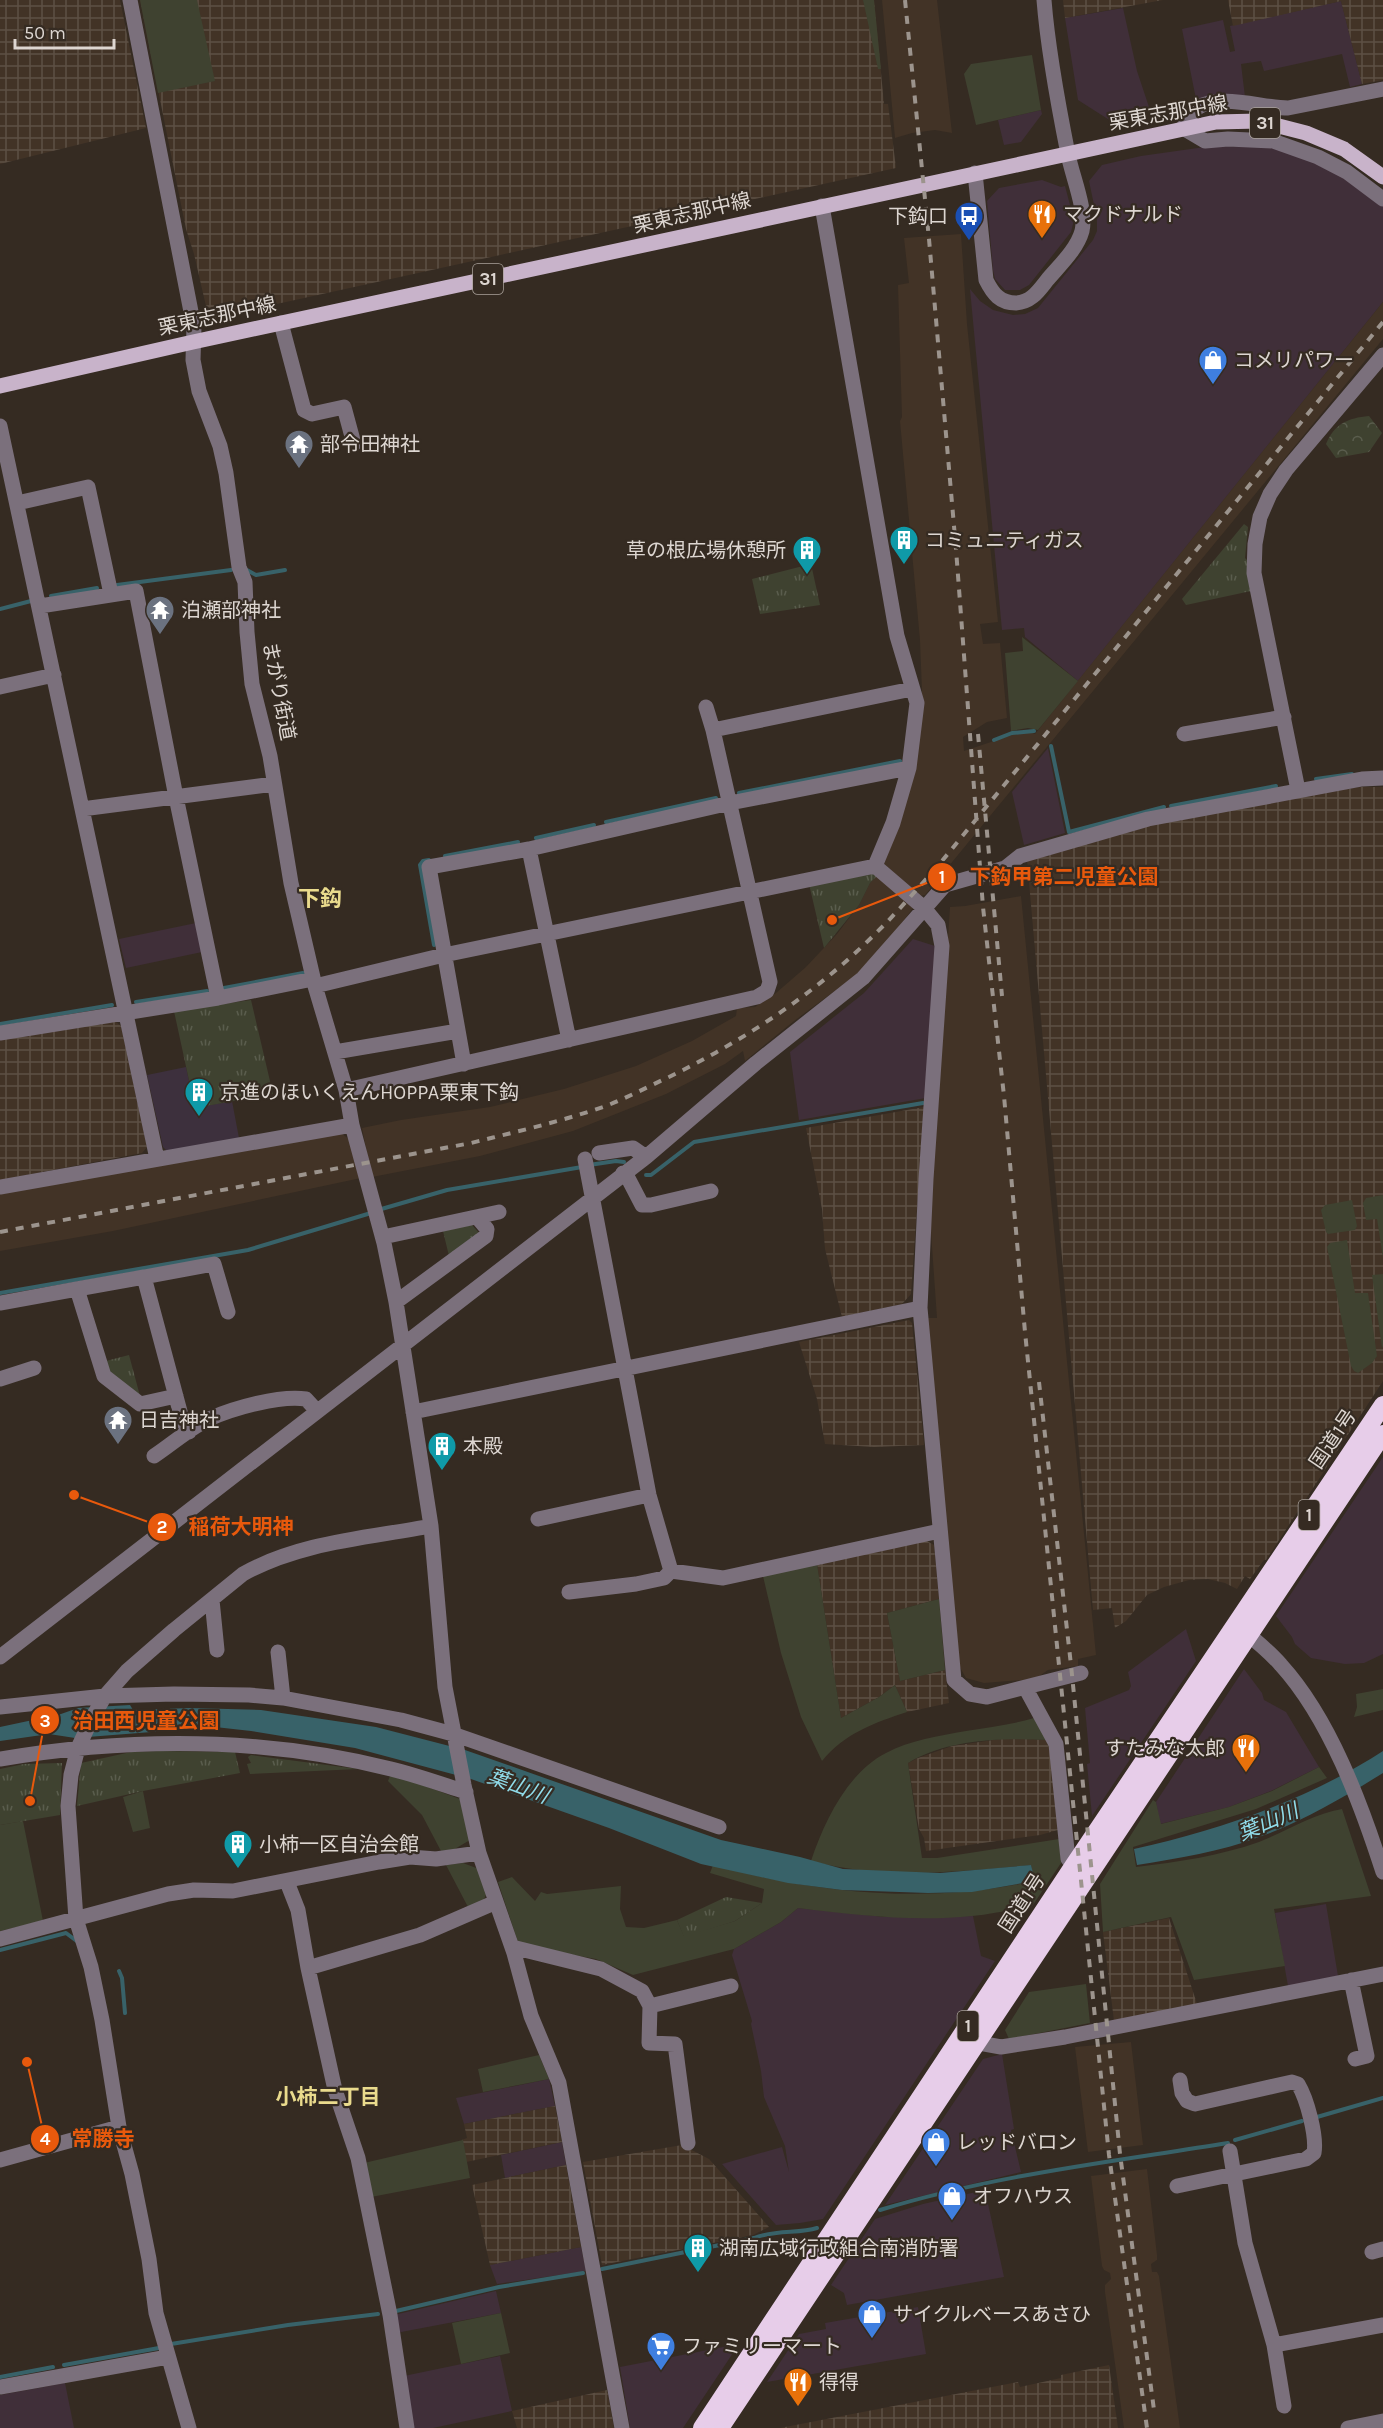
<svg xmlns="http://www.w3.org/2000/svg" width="1383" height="2428" font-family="Karla,'Noto Sans JP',sans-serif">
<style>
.commercial{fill:#402f39}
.industrial{fill:url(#industrial-grid)}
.education{fill:#3d303d}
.built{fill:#423326}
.grass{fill:#3f4230}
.forest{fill:url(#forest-crowns)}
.park{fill:url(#park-tufts)}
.water{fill:#386269}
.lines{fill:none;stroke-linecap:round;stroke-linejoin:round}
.stream{stroke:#386269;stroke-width:4}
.minor{stroke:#7b707c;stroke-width:15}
.major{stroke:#c8b3ca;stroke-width:15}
.highway{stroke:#e7cde9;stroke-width:18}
.rail{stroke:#9c948d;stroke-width:4;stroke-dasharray:8 8;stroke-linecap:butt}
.labels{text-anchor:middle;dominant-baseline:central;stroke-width:4.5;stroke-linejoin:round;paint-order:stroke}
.shield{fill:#352b22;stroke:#aba39c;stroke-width:1.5}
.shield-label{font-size:18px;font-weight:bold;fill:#ddd6d1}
.street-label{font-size:20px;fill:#ddd6d1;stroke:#352b22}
.poi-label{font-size:20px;fill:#ddd6d1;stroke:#352b22;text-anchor:start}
.water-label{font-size:21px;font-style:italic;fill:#90dcea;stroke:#352b22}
.neighbourhood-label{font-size:21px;font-weight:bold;fill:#eadb8d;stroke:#352b22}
.quarter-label{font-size:22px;font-weight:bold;fill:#eadb8d;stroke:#352b22}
.leader{fill:none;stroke:#e8590c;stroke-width:2}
.callout-dot{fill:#e8590c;stroke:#352b22;stroke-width:2}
.mark-label{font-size:18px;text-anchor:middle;font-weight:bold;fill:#fff}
.callout-label{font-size:21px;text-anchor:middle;font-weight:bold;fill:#e8590c;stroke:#352b22;stroke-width:4.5;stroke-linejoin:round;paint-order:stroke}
</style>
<defs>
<pattern id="industrial-grid" width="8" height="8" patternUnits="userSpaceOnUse" patternTransform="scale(1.5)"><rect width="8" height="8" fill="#423326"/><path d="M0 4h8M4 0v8" fill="none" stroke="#5d5044"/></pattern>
<pattern id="forest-crowns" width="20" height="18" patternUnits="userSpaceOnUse" patternTransform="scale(1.5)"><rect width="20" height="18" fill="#3f4230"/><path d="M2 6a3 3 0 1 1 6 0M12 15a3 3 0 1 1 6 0" fill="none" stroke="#5a5d4d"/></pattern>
<pattern id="park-tufts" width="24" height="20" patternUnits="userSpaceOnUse" patternTransform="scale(1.5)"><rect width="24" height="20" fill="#3f4230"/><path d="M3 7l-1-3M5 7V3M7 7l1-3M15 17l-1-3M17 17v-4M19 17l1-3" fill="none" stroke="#5a5d4d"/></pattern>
</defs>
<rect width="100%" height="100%" fill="#352b22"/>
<path class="commercial" d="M1341 1 1362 84 1350 87 1342 54 1264 71 1261 61 1241 64 1245 97 1196 99 1182 29 1223 20 1230 52 1235 51 1230 26Z
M1123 8 1137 71 1150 110 1111 121 1078 100 1065 18Z
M1041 110 1042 114 1021 142 1004 145 998 120Z
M1212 146 1267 147 1290 152 1316 162 1346 179 1383 206V302L1078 681 1025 637 1024 628 1002 630 970 289 980 301 993 310 1013 315 1025 314 1038 308 1093 240 1097 231V219L1089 181 1102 165 1141 156Z
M1042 180 1061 187 1065 186 1074 220 1071 232 1029 285 1020 290H1005L995 279 993 270 987 201 999 188Z
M1048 748 1065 833 1024 845 1012 792Z
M196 923 202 952 126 968 119 939Z
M913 939 935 946 926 1098 799 1120 790 1052 864 993Z
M1383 1457V1654L1364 1663 1345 1664 1311 1658 1295 1644 1292 1637 1276 1616Z
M1186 1629 1196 1661 1092 1816 1087 1764 1090 1763 1085 1708 1129 1690 1131 1686 1128 1672Z
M1244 1669 1262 1693 1264 1700 1286 1712 1319 1767 1271 1791 1229 1807 1160 1824 1156 1802Z
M1326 1904 1338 1976 1288 1986 1275 1913Z
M798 1908 885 1917 973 1916 981 1956 995 1961 823 2219 800 2223 776 2225 722 2164 782 2147 789 2172 785 2146 764 2097 761 2071 751 2024 752 2021 732 1955 734 1949 781 1922Z
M1002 2054 1014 2129 1011 2130 1021 2172 885 2205 983 2059Z
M549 2079 555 2106 464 2124 456 2098Z
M562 2142 566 2165 505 2178 501 2155Z
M985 2190 1004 2277 847 2305 844 2293 831 2285 875 2219 923 2204Z
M581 2247 586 2271 497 2284 490 2265Z
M496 2291 501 2313 396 2333 394 2315Z
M918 2307 926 2354 767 2382 799 2334 826 2329 825 2323Z
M739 2344 683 2428H630L620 2367Z
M500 2356 512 2411 433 2428H413L404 2376Z
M65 2383 74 2428H0V2395Z"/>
<path class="industrial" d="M0 0H120L146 128 0 164Z
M140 0H874L884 104H888L896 168 209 319 194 254 186 229Z
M1063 0H1163L1065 18Z
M1228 0H1383V80L1362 84 1341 1 1233 26Z
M1361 787H1383V1381L1266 1560H1264L1250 1579 1245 1576 1237 1589 1225 1583 1208 1579 1189 1580 1164 1587 1147 1595 1126 1621 1115 1628 1112 1608 1093 1610 1027 859 1162 822 1330 791Z
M112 1019 121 1026 147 1147 142 1153 0 1180V1039Z
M924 1107 911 1294 902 1304 842 1317 825 1249 822 1209 806 1128Z
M909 1320 912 1323 924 1445 874 1447 825 1444 817 1399 799 1342Z
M925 1540 934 1545 939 1599 887 1613 900 1681 945 1670 949 1703 907 1712 895 1685 879 1697 841 1718 817 1564Z
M1007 1738 1047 1740 1049 1743 1058 1830 1040 1835 926 1851 924 1838 919 1829 908 1763 918 1758 952 1746Z
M1169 1918 1197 2004 1114 2021 1103 1932Z
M555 2106 562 2142 466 2162 462 2140 467 2138 464 2124Z
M682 2145 709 2159 769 2227 753 2235 602 2265 583 2162Z
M566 2165 581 2247 490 2265 472 2185Z
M1109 2365 1118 2428H780L1018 2382 1020 2387 1061 2378V2375Z
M607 2390 614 2428H517L512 2411Z"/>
<path class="education" d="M186 1067 195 1108 232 1101 239 1138 167 1151 163 1147 147 1075Z"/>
<path class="built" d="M882 0H937L952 133 935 130 912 133 895 138Z
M961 234 967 324 998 622 980 624 983 644 1000 643 1007 718 987 722 963 737 964 751 1012 735 1030 732 1035 734 1383 302V339L925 895 920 896 883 863 921 716 922 691 920 640 900 421 902 417 898 285 909 283 904 238Z
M878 875 913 908 884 947 863 970 794 1021 745 1061 743 1051 725 1064 666 1094 573 1131 480 1156 372 1177 362 1128 401 1120 490 1107 564 1089 636 1066 692 1041 736 1016 737 1008 755 1007 776 993 806 967 837 934 859 905 870 883Z
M1021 896 1096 1655 1078 1659V1666L1048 1670 1035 1679 984 1683 966 1678 958 1664 927 1318H937L930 1218 950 907 965 906Z
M341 1133 350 1140 361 1178 113 1231 0 1251V1194Z
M1131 2042 1143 2145 1088 2152 1075 2047Z
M1147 2169 1157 2255V2260L1151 2264 1152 2272H1157L1159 2276 1180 2428H1124L1105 2292V2285L1111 2279 1110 2273 1104 2270 1102 2266 1091 2176Z"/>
<path class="grass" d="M140 0H197L215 81 158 93Z
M863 0H874L881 69H878Z
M1032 55 1041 110 976 125 964 74 971 64Z
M1022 637 1078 681 1038 730 1028 728 1011 731 1005 653 1023 651Z
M1383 1195V1258L1377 1219 1366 1220 1363 1203 1366 1198Z
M1352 1200 1357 1226 1355 1230 1328 1234 1326 1232 1321 1210 1325 1205Z
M1347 1240 1355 1293H1368L1377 1356 1372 1363 1358 1373 1354 1371 1351 1366 1327 1247 1330 1243Z
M1383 1274V1346L1382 1348 1372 1275Z
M817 1564 841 1718 879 1697 895 1685 907 1712C874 1723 845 1733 822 1761L801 1717 781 1653 763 1576Z
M939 1599 945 1670 900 1681 887 1613Z
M1383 1689V1710L1354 1717 1357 1707 1356 1694Z
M1034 1718 1047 1740C1001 1738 948 1739 908 1763L922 1858H937L1059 1839 1061 1863 1031 1908C1011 1909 992 1914 972 1916 914 1922 855 1915 798 1908L781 1922 734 1949 633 1975 596 1959 519 1945 498 1882 512 1877 535 1901 541 1892 547 1894 621 1886 620 1909 626 1927 644 1928 677 1920 684 1936 735 1921 762 1903 764 1889 710 1873 713 1865C816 1893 929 1905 1034 1881L1031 1865C958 1872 883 1880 811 1861 824 1822 847 1773 886 1753 910 1740 939 1736 966 1731 989 1727 1011 1725 1034 1718Z
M1319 1767 1327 1778 1256 1809 1133 1847 1136 1867C1178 1862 1219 1856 1259 1842 1287 1831 1313 1814 1342 1809L1371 1896 1274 1909 1285 1966 1194 1980 1171 1917 1103 1932 1100 1884 1153 1800 1156 1802 1161 1824 1229 1807 1272 1791Z
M390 1776 414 1782 460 1799 470 1840 453 1850 441 1851 422 1815 388 1781Z
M143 1791 150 1828 133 1832 123 1797Z
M23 1821 43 1921 0 1931V1825Z
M463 1863 479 1869 487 1893 483 1901 468 1907 446 1865Z
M1086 1984 1090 2023 1009 2039 1005 2030 1029 1992Z
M539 2055 549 2079 483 2092 478 2069Z
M463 2140 470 2178 371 2197 364 2163Z
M501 2313 510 2353 461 2364 452 2323Z"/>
<path class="forest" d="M1369 416 1382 433 1369 452 1336 458 1326 444C1334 424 1348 418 1369 416Z"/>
<path class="park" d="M1244 524 1248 527 1245 558 1248 561 1251 591 1186 605 1182 599Z
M811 564 820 605 760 614 752 579Z
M869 871 878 875 870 883 859 905 824 948 809 884Z
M251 1000 273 1094 195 1108 174 1011Z
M472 1225 479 1233 449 1256 443 1231Z
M129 1355 140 1396 109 1371 106 1361Z
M160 1751 235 1752 240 1773 143 1791 77 1806 81 1763 131 1752Z
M251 1755 358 1769 250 1774 247 1764 251 1763 248 1757Z
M62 1763 60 1815 0 1825V1769L24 1764Z
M726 1897 762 1903 735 1921 684 1937 677 1920Z"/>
<path class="water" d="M130 1705 133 1710 190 1708 261 1710 376 1727 465 1750 721 1840 800 1857 843 1869 940 1873 1031 1865 1035 1881 972 1892 928 1893 842 1890 788 1883 701 1864 609 1828 471 1779 355 1748 251 1731 215 1727 75 1738 49 1734 0 1741V1727L61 1714 78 1708Z
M1383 1751V1773C1344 1797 1302 1822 1259 1837 1220 1852 1179 1858 1137 1865L1134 1849C1221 1830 1309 1799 1383 1751Z"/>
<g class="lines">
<path class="stream" d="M245 569 256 575 285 570
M117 585 231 570
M51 596 97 588
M0 609 31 601
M994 740 1012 733 1034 731
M1051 746 1069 832 1164 807
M1316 779 1352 774
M739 793 900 761
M1171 806 1276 786
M606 822 716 798
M536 838 594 825
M445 856 518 842
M429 860 423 861 420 865 434 945
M224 988 303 973
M136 1002 207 991
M0 1024 112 1005
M589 1165 616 1161 624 1162
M646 1175H651L694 1142 923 1103
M378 1210 447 1190 582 1167
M0 1293 248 1250 371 1213
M0 1950 66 1933 78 1942
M119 1971 122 1978 125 2013
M1317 2117 1383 2098
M1235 2140 1302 2121
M880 2210C994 2175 1111 2162 1228 2143
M602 2269 754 2238C777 2229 798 2234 817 2228
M396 2311 499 2287 583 2273
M171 2344 288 2325 378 2314
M64 2365 159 2348
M0 2377 53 2367"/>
<path class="minor" d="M130 0 194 327 193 360 199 391 220 446 226 473 239 567 245 582 247 632 252 684 270 756 291 883 315 986 444 955 875 866 924 908 938 925 942 946 926 1179 920 1308 954 1680 970 1694 987 1697 1081 1673
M1383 89 1288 108C1262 108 1220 93 1197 108 1191 113 1187 121 1183 128L1205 141 1228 139 1273 141 1318 157 1347 172 1383 199
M975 173 986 280C993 294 1000 303 1016 303 1032 302 1039 290 1048 279 1060 265 1077 249 1082 231 1087 210 1072 176 1068 154 1058 104 1048 51 1044 0
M822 206 897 636 917 703 909 768 893 823 875 866
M281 323 304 410 312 414 344 407 354 444
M0 426 157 1159
M17 503 88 487 111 594
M40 606 136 591 176 797 218 998
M0 687 54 675
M713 730 912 689
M1184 734 1284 717
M1298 790 1254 573 1255 544 1260 517 1270 494 1286 470 1383 355
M82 809 274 784
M529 849 569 1040
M315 986 346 1090 352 1125 384 1243 396 1302 431 1526 445 1687 464 1785 479 1853 514 1953 531 2016 559 2083 622 2428
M0 1033 218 998 313 979
M335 1052 458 1031
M464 1064 429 867 529 849 730 803 909 768
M346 1090 757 997 767 991 770 982 713 730 706 707
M599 1153 633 1148 646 1157
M585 1159 649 1495 671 1571
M623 1173 629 1180 642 1205H651L711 1191
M0 1187 352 1125
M383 1237 499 1212
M144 1277 77 1289 104 1376 140 1404 176 1396
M396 1302 486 1236 487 1229 477 1217
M0 1303 77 1289
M0 1379 34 1368
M413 1412 920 1308
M189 1432 182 1419 144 1277 214 1264 228 1312
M154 1456C172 1444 190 1428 209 1419 234 1408 280 1395 306 1399L317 1411
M538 1519 649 1495
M671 1571 723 1578 940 1531
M569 1592 636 1584 664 1578 671 1571
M212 1600 217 1650
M1240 1628C1254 1639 1269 1651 1281 1665 1330 1719 1361 1804 1383 1872
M278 1652 283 1698
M0 1657 646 1157 756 1063 863 978 945 885 1005 868 1020 856 1148 819 1362 779 1383 778
M1026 1689 1056 1744 1068 1859 1074 1865
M0 1707 105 1696 174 1694 249 1695 283 1698 401 1720 453 1734 719 1827
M0 1759C129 1737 263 1737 391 1769 416 1775 441 1784 466 1792
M287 1882 298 1910 308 1968 335 2090 358 2158 390 2315 407 2428
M0 1939 168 1894 194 1890 233 1891 379 1862 410 1857 436 1859 479 1853
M512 1947 601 1969 642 1991 650 2006 649 2043 675 2044 688 2143
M308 1968 420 1935 496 1902
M1351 1980 1367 2056 1355 2059
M650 2006 731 1986
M968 2036 979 2043 1001 2047 1065 2037 1383 1974
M1230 2151 1245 2243 1274 2345 1383 2325
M0 2160 119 2127
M1177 2186 1306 2159 1314 2153C1317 2136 1307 2099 1298 2084L1292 2082 1195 2104 1187 2101 1182 2093 1180 2080
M1372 2252 1383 2249
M1274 2345 1284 2406
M0 2387 168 2357
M189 2428 156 2313 149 2259 132 2174 119 2127 102 2020 91 1967 76 1919 68 1806 71 1775 78 1748 92 1718 105 1696 127 1671 174 1630 243 1574C300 1542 368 1538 431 1526
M1348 2428 1383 2421"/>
<path class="major" d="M0 386 193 342 1216 122 1259 121 1306 133 1344 149 1383 177"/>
<path class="highway" d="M702 2428 1074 1865 1383 1405
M720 2428 1383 1434"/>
<path class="rail" d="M905 0 929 239 956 549 983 907 1004 1096 1025 1332 1109 2155 1147 2428
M978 734 1002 996
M0 1232 471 1143C515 1132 559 1122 603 1107 625 1099 647 1087 669 1077 743 1041 813 995 871 938 896 914 919 887 942 861L1383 322
M1039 1382 1071 1665 1120 2154 1154 2410"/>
</g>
<defs>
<g id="restaurant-pin" transform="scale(1.5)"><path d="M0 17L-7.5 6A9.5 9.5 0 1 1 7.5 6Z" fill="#e8710a" stroke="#352b22"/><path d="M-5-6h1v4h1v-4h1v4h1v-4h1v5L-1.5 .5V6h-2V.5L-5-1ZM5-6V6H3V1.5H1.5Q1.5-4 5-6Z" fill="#fff"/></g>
<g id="bus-pin" transform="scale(1.5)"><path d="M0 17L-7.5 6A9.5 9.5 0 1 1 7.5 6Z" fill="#1a4fb4" stroke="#352b22"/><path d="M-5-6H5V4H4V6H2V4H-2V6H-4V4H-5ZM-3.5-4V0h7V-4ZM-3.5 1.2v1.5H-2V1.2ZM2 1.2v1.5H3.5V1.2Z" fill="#fff"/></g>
<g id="shop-pin" transform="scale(1.5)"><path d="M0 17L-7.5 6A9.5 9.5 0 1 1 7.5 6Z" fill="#3f7fe0" stroke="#352b22"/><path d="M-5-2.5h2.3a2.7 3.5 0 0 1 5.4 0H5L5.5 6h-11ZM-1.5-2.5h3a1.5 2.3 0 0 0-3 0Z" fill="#fff"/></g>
<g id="temple-pin" transform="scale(1.5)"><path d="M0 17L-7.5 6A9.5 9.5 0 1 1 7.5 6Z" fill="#6b7280" stroke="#352b22"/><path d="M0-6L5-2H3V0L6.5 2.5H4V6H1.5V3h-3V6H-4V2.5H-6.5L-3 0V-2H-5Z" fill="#fff"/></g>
<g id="building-pin" transform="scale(1.5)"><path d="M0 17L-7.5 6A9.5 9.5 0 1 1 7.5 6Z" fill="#0f9aa8" stroke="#352b22"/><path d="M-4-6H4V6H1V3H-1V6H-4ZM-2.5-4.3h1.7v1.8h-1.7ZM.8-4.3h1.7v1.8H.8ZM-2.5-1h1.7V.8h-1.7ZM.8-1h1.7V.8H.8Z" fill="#fff"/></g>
<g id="supermarket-pin" transform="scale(1.5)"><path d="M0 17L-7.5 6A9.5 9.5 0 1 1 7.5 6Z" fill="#3f7fe0" stroke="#352b22"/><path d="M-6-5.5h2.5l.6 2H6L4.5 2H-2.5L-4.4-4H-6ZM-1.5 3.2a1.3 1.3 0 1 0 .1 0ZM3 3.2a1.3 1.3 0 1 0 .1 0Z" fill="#fff"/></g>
</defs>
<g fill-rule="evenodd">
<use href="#restaurant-pin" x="1042" y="214"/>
<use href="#bus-pin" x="969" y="216"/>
<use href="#shop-pin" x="1213" y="360"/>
<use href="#temple-pin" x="299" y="444"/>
<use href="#building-pin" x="904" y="540"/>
<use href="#building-pin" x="807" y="550"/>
<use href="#temple-pin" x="160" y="610"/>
<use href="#building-pin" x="199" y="1092"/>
<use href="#temple-pin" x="118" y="1420"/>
<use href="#building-pin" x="442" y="1446"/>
<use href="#restaurant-pin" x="1246" y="1748"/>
<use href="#building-pin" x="238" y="1844"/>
<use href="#shop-pin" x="936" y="2142"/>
<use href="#shop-pin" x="952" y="2196"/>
<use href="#building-pin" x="698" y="2248"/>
<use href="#shop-pin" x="872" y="2314"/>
<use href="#supermarket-pin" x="661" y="2346"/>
<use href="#restaurant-pin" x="798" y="2382"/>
</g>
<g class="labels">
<g class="shield">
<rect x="1250" y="108" width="30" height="30" rx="4.5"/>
<rect x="473" y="264" width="30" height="30" rx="4.5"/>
<rect x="1298.5" y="1500" width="21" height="30" rx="4.5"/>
<rect x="957.5" y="2011" width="21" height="30" rx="4.5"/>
</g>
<g class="shield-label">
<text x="1265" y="123">31</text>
<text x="488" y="279">31</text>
<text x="1309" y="1515">1</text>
<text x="968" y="2026">1</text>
</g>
<g class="street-label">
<text transform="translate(1168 113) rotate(-10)">栗東志那中線</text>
<text transform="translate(692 213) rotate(-13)">栗東志那中線</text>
<text transform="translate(217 316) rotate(-12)">栗東志那中線</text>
<text transform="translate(279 691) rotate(79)">まがり街道</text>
<text transform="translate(1333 1439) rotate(-56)">国道1号</text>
<text transform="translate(1022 1903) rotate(-57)">国道1号</text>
</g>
<g class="poi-label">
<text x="1063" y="214">マクドナルド</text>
<text x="948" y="216" text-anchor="end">下鈎口</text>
<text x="1234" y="360">コメリパワー</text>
<text x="320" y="444">部令田神社</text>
<text x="925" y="540">コミュニティガス</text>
<text x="786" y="550" text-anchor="end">草の根広場休憩所</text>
<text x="181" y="610">泊瀬部神社</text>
<text x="220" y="1092">京進のほいくえんHOPPA栗東下鈎</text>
<text x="139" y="1420">日吉神社</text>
<text x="463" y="1446">本殿</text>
<text x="1225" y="1748" text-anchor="end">すたみな太郎</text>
<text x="259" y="1844">小柿一区自治会館</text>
<text x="957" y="2142">レッドバロン</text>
<text x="973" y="2196">オフハウス</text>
<text x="719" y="2248">湖南広域行政組合南消防署</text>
<text x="893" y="2314">サイクルベースあさひ</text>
<text x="682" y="2346">ファミリーマート</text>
<text x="819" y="2382">得得</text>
</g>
<g class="water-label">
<text transform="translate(518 1786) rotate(20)">葉山川</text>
<text transform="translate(1268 1822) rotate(-23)">葉山川</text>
</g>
<g class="neighbourhood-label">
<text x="328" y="2097">小柿二丁目</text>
</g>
<g class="quarter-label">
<text x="320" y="899">下鈎</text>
</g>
</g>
<path class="leader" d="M832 920L942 877M74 1495L162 1527M30 1801L45 1720M27 2062L45 2139"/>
<g class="callout-dot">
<circle cx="832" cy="920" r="6"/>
<circle cx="74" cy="1495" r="6"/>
<circle cx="30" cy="1801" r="6"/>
<circle cx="27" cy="2062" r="6"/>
<circle cx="942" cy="877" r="15"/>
<circle cx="162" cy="1527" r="15"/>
<circle cx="45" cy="1720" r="15"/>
<circle cx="45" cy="2139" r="15"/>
</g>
<g class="mark-label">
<text x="942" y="883">1</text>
<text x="162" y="1533">2</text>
<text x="45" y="1727">3</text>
<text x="45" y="2145">4</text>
</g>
<g class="callout-label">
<text x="1064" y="884">下鈎甲第二児童公園</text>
<text x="241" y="1534">稲荷大明神</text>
<text x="146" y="1728">治田西児童公園</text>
<text x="103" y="2146">常勝寺</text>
</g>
<path d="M15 39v9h99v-9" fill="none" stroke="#ddd6d1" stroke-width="3"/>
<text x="24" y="39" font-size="18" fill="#ddd6d1" stroke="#352b22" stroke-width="4.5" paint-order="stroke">50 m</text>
</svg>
